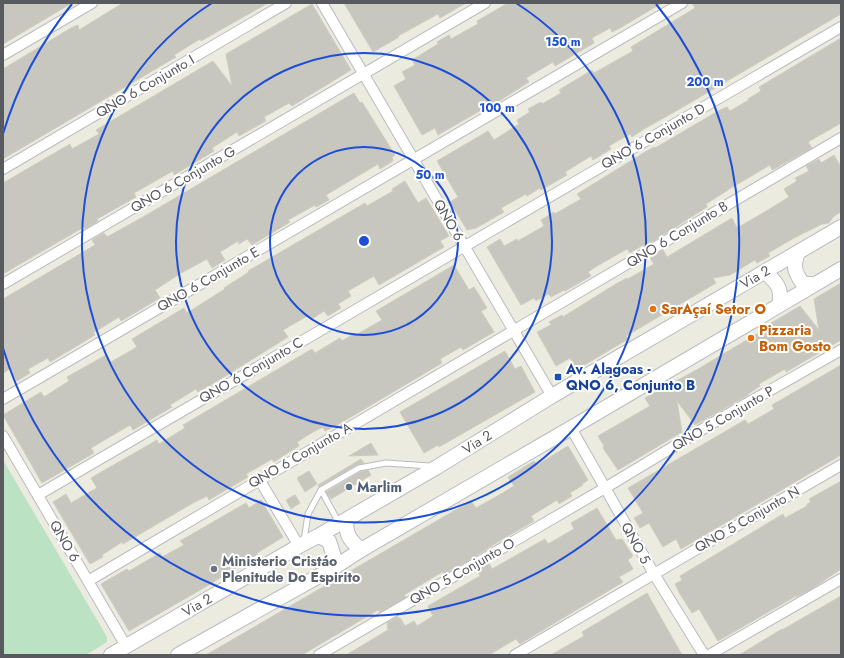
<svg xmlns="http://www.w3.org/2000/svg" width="844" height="658" font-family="Jost,sans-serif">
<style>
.green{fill:#bce2c4}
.building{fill:#c8c7bf;stroke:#cfcdbe}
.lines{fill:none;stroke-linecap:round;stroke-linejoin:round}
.service-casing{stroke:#babbc1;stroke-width:7}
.minor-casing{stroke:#babbc1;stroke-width:12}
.secondary-casing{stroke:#babcc3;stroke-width:16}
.service{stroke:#fff;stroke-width:5}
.minor{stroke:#fff;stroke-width:10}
.secondary{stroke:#fff;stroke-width:14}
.ring{fill:none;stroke:#1d4ed8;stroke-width:2}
.food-dot{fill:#e8710a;stroke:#fff;stroke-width:1.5}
.transit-dot{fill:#1a4fb4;stroke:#fff;stroke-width:1.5}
.service-dot{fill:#5c6f8a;stroke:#fff;stroke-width:1.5}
.worship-dot{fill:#6b7280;stroke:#fff;stroke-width:1.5}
.labels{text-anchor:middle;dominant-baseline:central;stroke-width:4;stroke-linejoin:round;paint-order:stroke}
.street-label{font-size:14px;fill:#585a60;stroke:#fff}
.food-label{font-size:14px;font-weight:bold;fill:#c56008;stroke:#fff;text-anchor:start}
.transit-label{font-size:14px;font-weight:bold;fill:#164399;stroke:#fff;text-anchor:start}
.service-label{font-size:14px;font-weight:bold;fill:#4e5e75;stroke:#fff;text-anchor:start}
.worship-label{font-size:14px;font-weight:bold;fill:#5b616d;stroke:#fff;text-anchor:start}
.centre{fill:#1d4ed8;stroke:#fff;stroke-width:2}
.ring-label{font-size:12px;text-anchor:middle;font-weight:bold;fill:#1d4ed8;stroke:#fff;stroke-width:4;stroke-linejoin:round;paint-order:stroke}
</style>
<rect width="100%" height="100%" fill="#ebebdf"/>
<path class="green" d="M3 460 107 637V642L86 655H3Z"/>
<path class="building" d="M3 3H72L3 44Z
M123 3H268L201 41 200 39 174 55 176 57 3 159V69L71 28 78 25 79 30Z
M344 3H466L440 18 438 14 398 36 399 37 373 52Z
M508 3H662L620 28 612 32 610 28 592 38 594 43 555 66 553 62 526 78 529 82 491 106 490 105 438 135 435 128 422 135 394 86 406 79 402 72 415 65 412 60 438 44 437 42 449 35 451 39 478 24 477 21Z
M692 3H841V14L683 107 644 129 632 137 630 134 609 146 611 149 593 160 591 156 565 172 567 175 541 190 540 188 527 196 526 194 501 208 504 212 476 228 467 230 450 202 458 197 437 161 488 131 494 140 519 124 517 120 530 112 528 109 541 102 542 104 561 93 559 90 592 70 594 73 633 51 631 47 695 8Z
M312 4 351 70 292 106 289 103 264 117 266 121 239 136 237 132 212 148 214 151 174 175 173 171 134 193 136 197 97 219 98 221 85 229 84 227 3 274V183L70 144 72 149 99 134 96 130 213 61 232 86 226 54Z
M841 38V123L808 142 812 148 772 170 770 165 731 188 706 204 707 207 644 247 643 245 630 253 627 249 597 266 588 272 591 276 565 291 564 290 551 297 548 294 536 301 534 298 521 305 487 247 500 239 504 246 517 239 518 241 544 226 541 220 554 212 555 214 581 199 577 194 642 154 654 147 655 148 720 110 727 107 730 111 749 100 748 99 761 91 759 87Z
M354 93 360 103 362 102 395 155 392 157 393 161 380 169 378 164 326 195 329 200 316 207 315 205 288 220 290 222 252 245 247 239 239 244 238 241 220 252 225 260 212 268 207 259 181 273 155 290 160 298 121 321 119 317 93 333 95 335 50 362 48 358 28 369 30 373 17 381 10 369 3 373V299L95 245 92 240 104 233 107 237 143 217Z
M834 155 841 167V212L834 216 829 223 822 224 794 238 768 253 770 256 757 263 755 260 730 275 713 278 716 283 626 336 628 339 576 370 570 358 556 366 537 332 551 325 549 322 562 315 563 317 614 285 627 278 628 279 654 264 650 258 663 250 667 257 732 218 737 228 763 213 789 197 784 189 797 181 795 178 809 171 806 166 819 159 821 163Z
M405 181 418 203 426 198 449 236 440 241 444 247 379 285 374 276 348 291 351 296 338 304 341 308 328 316 324 311 312 319 309 315 283 330 288 337 211 385 198 392 196 389 170 405 172 407 133 430 130 425 91 448 94 453 42 483 3 415 41 392 44 397 69 381 67 377 106 355 111 362 137 347 132 339 184 308 187 313 225 289 224 288 249 272 248 271 365 203 367 206 393 191 392 189Z
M454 265 469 290 474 287 487 308 481 311 494 332 463 350 461 347 440 359 442 363 339 424 325 431 323 427 313 432 297 442 299 446 286 454 274 462 272 459 246 474 248 477 209 500 207 496 193 503 123 544 122 542 102 555 103 557 90 564 53 502 66 494 71 503 97 488 91 478 157 440 159 444 185 428 183 425 312 349 315 353 340 338 342 341 355 333 356 335 382 320 376 311Z
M841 283V340L786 372 785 369 759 384 760 386 748 394V395L695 425 677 401 682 432 618 470 603 448 604 446 598 436 650 406 645 398 698 369 762 331 761 329 800 306 819 330 814 299Z
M505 351 515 369 521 366 535 392 439 447 438 445 424 453 400 412Z
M841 365V455L681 549 676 539 663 547 649 523 640 528 634 518 643 513 628 488 745 420 748 424 774 409 772 405Z
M371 443 378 455 349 456Z
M568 446 588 480 582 484 583 485 570 493 572 496 559 504 557 500 531 516 534 521 496 543 471 559 444 574 442 572 404 595 406 597 380 612 378 610 302 655H206L471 501 476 508 494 498 514 486 508 477 534 461 537 465Z
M361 459 364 463 357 465 319 487 318 485Z
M368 470 371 475 331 499 326 492 360 472Z
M309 471 317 484 305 492 297 478Z
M841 481V569L810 590 796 597V596L718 641 699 609 692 613 680 594 675 584 682 580 680 576 783 514 785 518 807 506V504L811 502 809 499Z
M295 495 300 503 291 509 286 500Z
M261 500 283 537 257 553 258 554 207 586 129 631 101 584 127 569 129 571 160 553 162 557 184 545 180 541 246 503 249 508Z
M597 508 616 540 622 539 633 556 628 560 633 569 619 577 623 582 533 636 520 644 516 639 489 655H346L388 630 387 623 397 617 401 619 405 626 414 621 417 626 433 616 428 606 480 576 477 570 489 563 492 569 545 539 548 544 574 529 571 523Z
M647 593 682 655H551L584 636 582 632Z
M841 596V655H739L782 629V630Z"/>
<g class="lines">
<g class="service-casing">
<path id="service" d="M321 490 339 523
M304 541 308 514 321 490 359 468 386 463 430 466"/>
</g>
<g class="minor-casing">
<path id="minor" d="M322 3 552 396
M3 55 92 3
M3 169 286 3
M3 284 485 3
M3 399 682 3
M571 428 654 574 704 655
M3 436 126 646
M259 479 299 546
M38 495 841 27
M88 581 841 138
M319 655 605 488 716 421 841 350
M515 655 841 465
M709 655 841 579"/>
</g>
<g class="secondary-casing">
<path id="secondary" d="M798 252C793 267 794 271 803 284H815
M765 272C776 282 783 288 779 305
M346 520C346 536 350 540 361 550
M318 536 329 541 335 560V567
M111 655 299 546 318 536 437 467 552 396 841 227
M178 655 335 567 361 550 571 428 841 269"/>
</g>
<use href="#service" class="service"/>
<use href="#minor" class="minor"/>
<use href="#secondary" class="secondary"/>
</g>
<g class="ring">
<circle cx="364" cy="241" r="94"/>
<circle cx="364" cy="241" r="188"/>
<path d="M516 3A282 282 0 1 1 212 3"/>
<path d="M3 134A376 376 0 0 1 72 4M656 4A376 376 0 1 1 3 348"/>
</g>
<g class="food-dot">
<circle cx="653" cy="309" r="4"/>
<circle cx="751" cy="338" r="4"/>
</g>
<rect class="transit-dot" x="554" y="373" width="8" height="8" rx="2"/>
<circle class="service-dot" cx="349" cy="487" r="4"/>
<circle class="worship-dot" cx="214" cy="569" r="4"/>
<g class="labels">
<g class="street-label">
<text transform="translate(145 86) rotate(-30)">QNO 6 Conjunto I</text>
<text transform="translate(653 136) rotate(-30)">QNO 6 Conjunto D</text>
<text transform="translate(183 179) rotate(-30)">QNO 6 Conjunto G</text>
<text transform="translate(449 220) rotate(60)">QNO 6</text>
<text transform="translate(677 234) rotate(-31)">QNO 6 Conjunto B</text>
<text transform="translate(755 277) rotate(-30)">Via 2</text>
<text transform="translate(208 279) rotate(-30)">QNO 6 Conjunto E</text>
<text transform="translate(251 370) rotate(-30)">QNO 6 Conjunto C</text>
<text transform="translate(723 418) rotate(-30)">QNO 5 Conjunto P</text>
<text transform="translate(477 442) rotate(-32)">Via 2</text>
<text transform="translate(300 455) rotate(-30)">QNO 6 Conjunto A</text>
<text transform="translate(747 519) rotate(-30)">QNO 5 Conjunto N</text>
<text transform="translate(65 541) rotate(60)">QNO 6</text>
<text transform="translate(636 543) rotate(61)">QNO 5</text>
<text transform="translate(462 571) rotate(-30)">QNO 5 Conjunto O</text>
<text transform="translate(197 605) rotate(-30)">Via 2</text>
</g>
<g class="food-label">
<text x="661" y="309">SarAçaí Setor O</text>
<text x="759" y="330">Pizzaria<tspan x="759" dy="16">Bom Gosto</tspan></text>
</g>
<g class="transit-label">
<text x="566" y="369">Av. Alagoas -<tspan x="566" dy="16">QNO 6, Conjunto B</tspan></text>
</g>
<g class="service-label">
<text x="357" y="487">Marlim</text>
</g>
<g class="worship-label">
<text x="222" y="561">Ministerio Cristáo<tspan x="222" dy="16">Plenitude Do Espirito</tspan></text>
</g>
</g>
<circle cx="364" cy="241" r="6" class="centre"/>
<g class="ring-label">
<text x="563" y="46">150 m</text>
<text x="705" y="86">200 m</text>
<text x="497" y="112">100 m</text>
<text x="430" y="179">50 m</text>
</g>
<rect width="844" height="658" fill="none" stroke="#585a60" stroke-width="8"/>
</svg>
